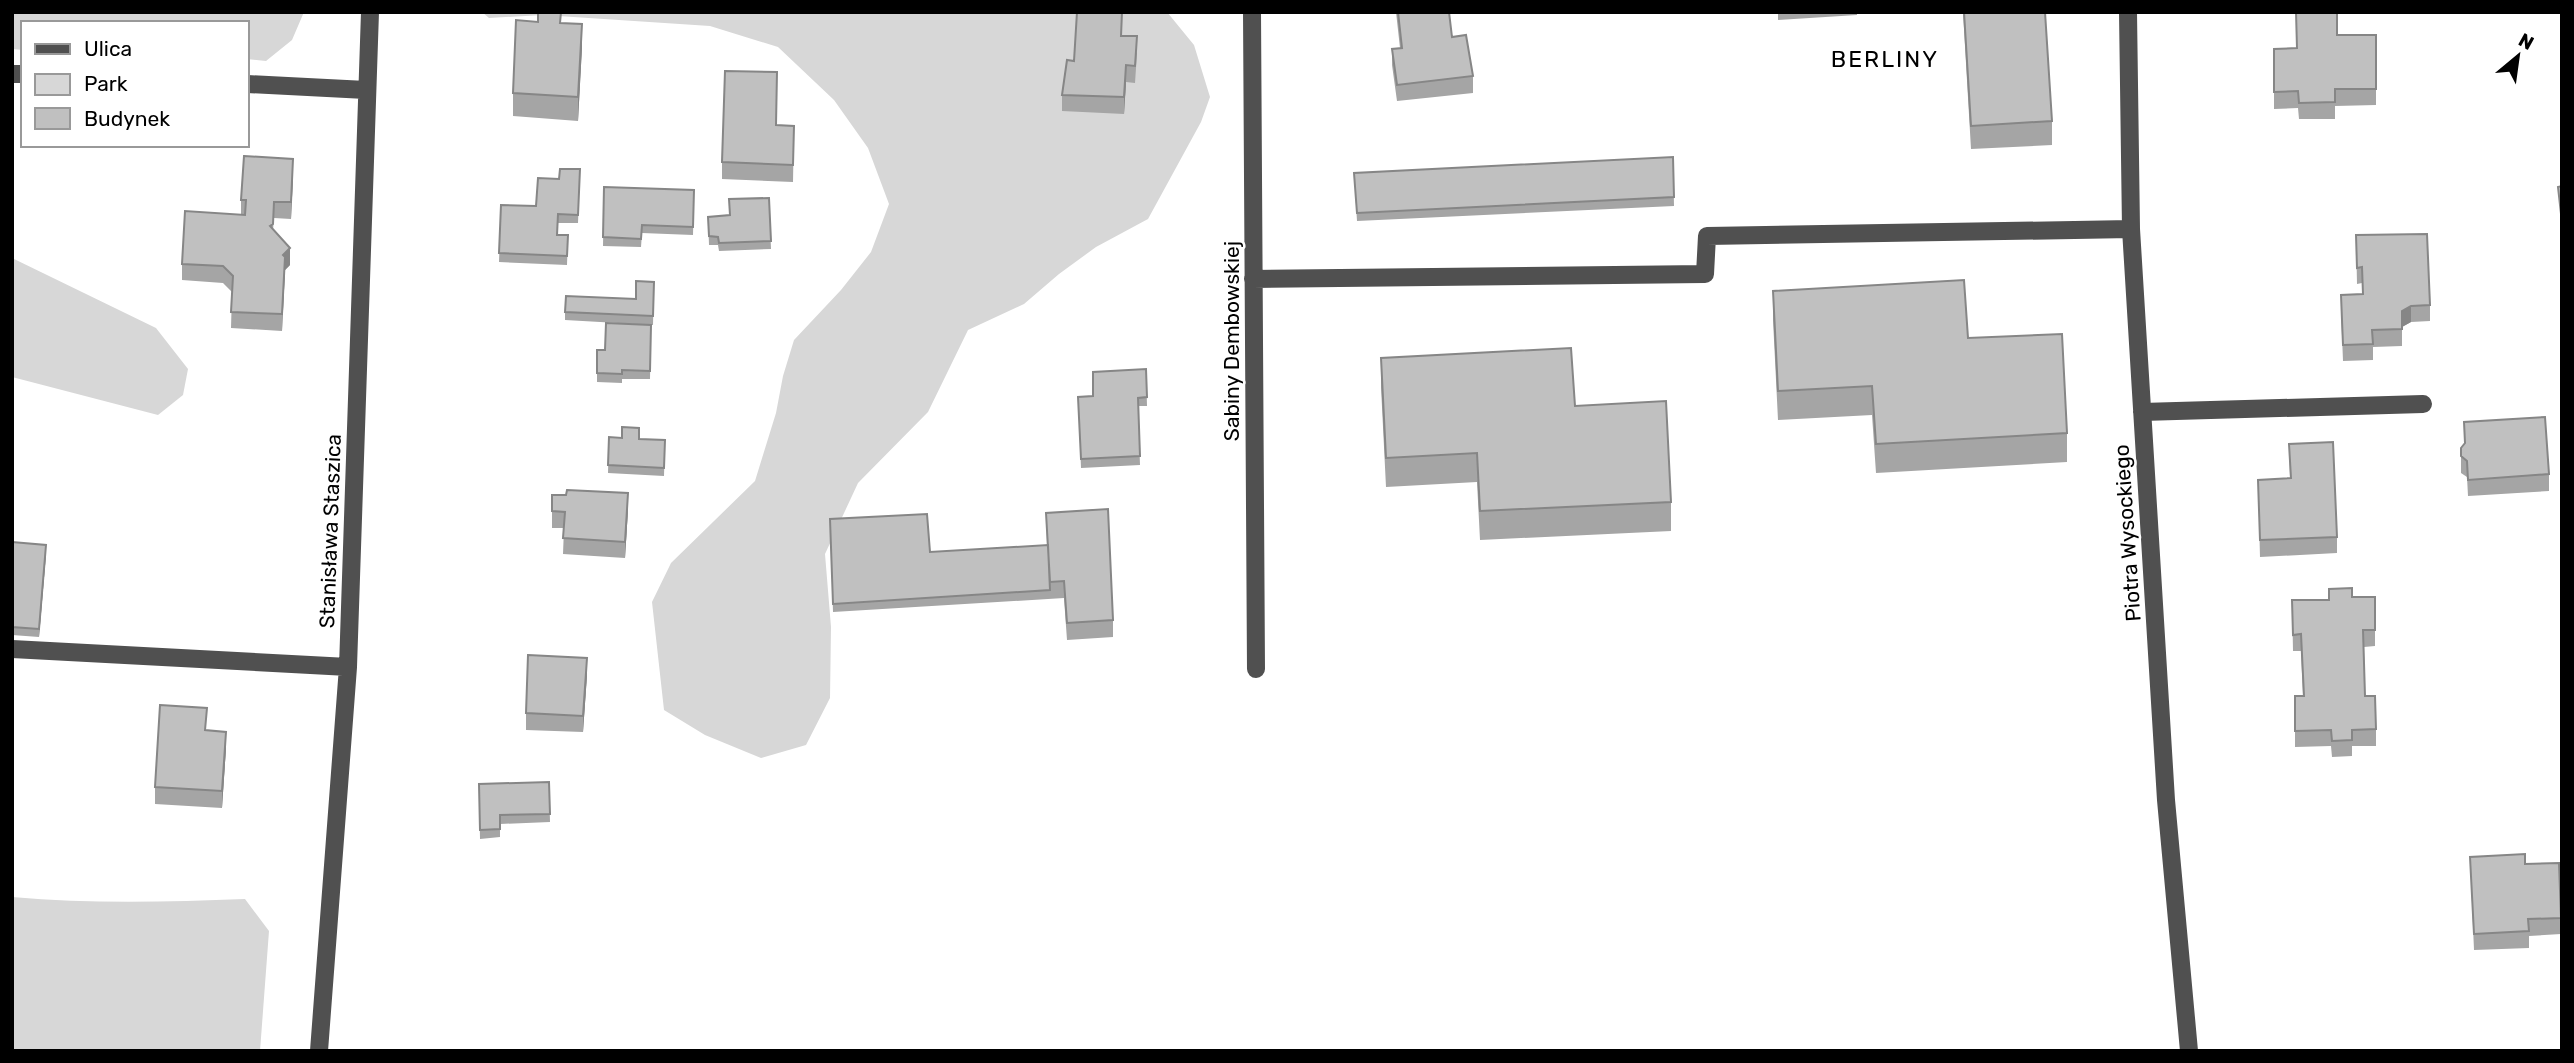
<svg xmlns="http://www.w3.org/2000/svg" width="2574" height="1063" font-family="Rubik,sans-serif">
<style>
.green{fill:#d7d7d7}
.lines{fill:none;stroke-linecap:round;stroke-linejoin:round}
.minor{stroke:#505050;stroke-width:18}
.wall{fill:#a5a5a5}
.shaded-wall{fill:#868686}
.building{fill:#c0c0c0;stroke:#868686;stroke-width:2}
.labels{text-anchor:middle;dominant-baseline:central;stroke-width:5;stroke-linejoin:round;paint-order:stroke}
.street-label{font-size:21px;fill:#000;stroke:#fff}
.neighbourhood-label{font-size:23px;letter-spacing:2px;fill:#000;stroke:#fff}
</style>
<rect width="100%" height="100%" fill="#fff"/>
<path class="green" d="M12 12H304L292 40 266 61 247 59V23H23V50L12 49Z
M482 12H1167L1194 45 1210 97 1201 122 1148 219 1096 247 1059 274 1024 304 968 330 928 412 858 483 825 554 831 627 830 698 806 745 761 758 705 735 664 710 652 602 671 563 755 481 776 413 783 376 794 340 841 290 871 252 889 204 868 148 834 100 778 47 710 26 543 15 489 18Z
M12 258 156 328 188 369 183 395 158 415 12 377Z
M12 897C90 904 167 902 245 899L269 931 260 1051H12Z"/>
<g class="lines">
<path class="minor" d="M1252 12 1256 669
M2128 12 2131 229 2166 800 2189 1051
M12 74H23
M247 84 366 90
M1253 279 1705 274 1707 236 2131 229
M2142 412 2423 404
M12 649 348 667
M319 1051 348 667 370 12"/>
</g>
<path class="wall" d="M1122 12 1121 36 1137 53 1135 83 1126 82 1124 114 1062 111V95L1074 61Z
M1396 12H1449L1452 37 1473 76V93L1397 101 1392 65V49L1400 48Z
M1778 12H1857V15L1778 20Z
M1963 12H2045L2052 121V145L1971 149Z
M561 23 582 47 578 121 513 116V93Z
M2337 35H2376V105L2335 106V119H2299L2298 108 2274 109V49L2297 48Z
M776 125 794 126 793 182 722 179V162Z
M1673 157 1674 206 1357 221 1354 173Z
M580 169 578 223H558L557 235H568L567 265 499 262 501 205 536 206 559 179Z
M293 176 291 219 274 218 273 230 290 265 285 270 282 331 231 328 232 292 223 283 182 280V264L241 215V200Z
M604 187 694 190 693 235 642 233 641 247 603 246Z
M769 198 771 249 719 251 718 245H709L708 217 730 215Z
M2356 235 2430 305V321L2411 322 2402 327V346L2373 347V360L2343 361 2341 311 2362 294V283L2357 284Z
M654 282 653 325 565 320V312L636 299Z
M1773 291 1968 338 2067 433V462L1876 473 1872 415 1778 420 1773 320Z
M651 325 650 379H622V383L597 382V350H605Z
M1381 358 1575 406 1671 502V531L1480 540 1477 482 1386 487 1381 387Z
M1146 369 1147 406H1138L1140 465 1081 468 1078 397 1093 396Z
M2464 422 2549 474V491L2468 496 2467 477 2461 473V448L2464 444Z
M609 437 665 440 664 476 608 473Z
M2289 444 2337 537V553L2260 557 2258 480 2290 478Z
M628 509 625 558 563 554 564 528H552V511Z
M1046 513 1113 620V637L1067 640 1064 598 833 612 830 519 930 552 1047 545Z
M12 542 46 554 39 637 12 635Z
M2352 597H2375V646L2364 647 2365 696 2376 729V746H2352V756L2332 757 2331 746 2295 747V696H2303L2301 651H2293L2292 600H2329Z
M587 675 583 732 526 730V713Z
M206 730 226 748 222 808 155 804V787Z
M549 782 550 822 500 824V837L480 839 479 784Z
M2470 857 2525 864 2561 918V934L2529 936V948L2474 950Z"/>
<path class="shaded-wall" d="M582 24V47L578 121V97Z
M1126 65V82L1124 114V97Z
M293 159V176L291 219V202Z
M290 248V265L285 270 282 331 283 255Z
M2411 306V322L2402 327V311Z
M628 493V509L625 558V542Z
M46 545V554L39 637V629Z
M587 658V675L583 732V716Z
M226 732V748L222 808V791Z"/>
<path class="building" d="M538 12H561L560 23 582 24 578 97 513 93 516 20 538 22Z
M1077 12H1122L1121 36H1137L1135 66 1126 65 1124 97 1062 95 1067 60 1074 61Z
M1398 12H1449L1452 37 1466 35 1473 76 1397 85 1392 49 1402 48Z
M1964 12H2045L2052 121 1971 126Z
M2296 12H2337V35H2376V89H2335V102L2299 103 2298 91 2274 92V49L2297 48Z
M725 71 777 72 776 125 794 126 793 165 722 162Z
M244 156 293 159 291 202H274L273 224 270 226 290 248 283 255 285 257 282 314 231 312 233 276 223 266 182 264 185 211 245 215 246 200H241Z
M1673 157 1674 197 1357 213 1354 173Z
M560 169H580L578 215 558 214 557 235H568L567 256 499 253 501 205 536 206 538 178 559 179Z
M2562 186V223L2558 187Z
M604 187 694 190 693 227 642 225 641 239 603 237Z
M769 198 771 241 719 243 718 237 709 236 708 217 730 215 729 199Z
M2427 234 2430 305 2411 306 2402 311V329L2372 330 2373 344 2343 345 2341 295 2363 294 2362 267 2357 268 2356 235Z
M1964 280 1968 338 2062 334 2067 433 1876 444 1872 386 1778 391 1773 291Z
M636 281 654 282 653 316 565 312 566 296 636 299Z
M606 323 651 325 650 371 622 370V374L597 373V350H605Z
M1571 348 1575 406 1666 401 1671 502 1480 511 1477 453 1386 458 1381 358Z
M1146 369 1147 397 1138 398 1140 456 1081 459 1078 397 1093 396V372Z
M2545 417 2549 474 2468 480 2467 461 2461 456V448L2465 443 2464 422Z
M622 427 639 428V439L665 440 664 468 608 465 609 437 622 438Z
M2333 442 2337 537 2260 540 2258 480 2291 478 2289 444Z
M567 490 628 493 625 542 563 538 565 512 552 511V495H566Z
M1108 509 1113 620 1067 623 1064 581 1050 582 1046 513Z
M927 514 930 552 1048 545 1050 590 833 604 830 519Z
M12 542 46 545 39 629 12 627Z
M2352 588V597H2375V630H2363L2365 696H2375L2376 729 2352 730V740L2332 741 2331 730 2295 731V696H2304L2301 634 2293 635 2292 600H2329V589Z
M528 655 587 658 583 716 526 713Z
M160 705 207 708 205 730 226 732 222 791 155 787Z
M549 782 550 814 500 815V829L480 830 479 784Z
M2525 854V864L2559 863 2561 918 2528 919 2529 931 2474 934 2470 857Z"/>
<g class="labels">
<g class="street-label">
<text transform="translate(1231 341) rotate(-90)">Sabiny Dembowskiej</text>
<text transform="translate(330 531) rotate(-88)">Stanisława Staszica</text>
<text transform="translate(2127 533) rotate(-94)">Piotra Wysockiego</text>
</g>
<g class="neighbourhood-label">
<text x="1885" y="59">BERLINY</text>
</g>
</g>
<rect width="2574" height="1063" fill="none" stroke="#000000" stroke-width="28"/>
<rect x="21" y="21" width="228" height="126" fill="#ffffff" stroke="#999999" stroke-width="2"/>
<rect x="35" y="44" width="35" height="10" fill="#505050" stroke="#999999" stroke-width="2"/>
<text x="84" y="56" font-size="21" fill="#000000">Ulica</text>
<rect x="35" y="74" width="35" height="21" fill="#d7d7d7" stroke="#999999" stroke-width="2"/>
<text x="84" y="91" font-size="21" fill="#000000">Park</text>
<rect x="35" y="108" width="35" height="21" fill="#c0c0c0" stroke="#999999" stroke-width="2"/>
<text x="84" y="126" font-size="21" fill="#000000">Budynek</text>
<g transform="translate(2518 56) rotate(29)" stroke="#ffffff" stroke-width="5" paint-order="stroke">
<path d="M0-5L12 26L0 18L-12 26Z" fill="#000000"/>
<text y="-10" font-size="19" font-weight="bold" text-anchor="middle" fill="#000000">N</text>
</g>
</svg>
